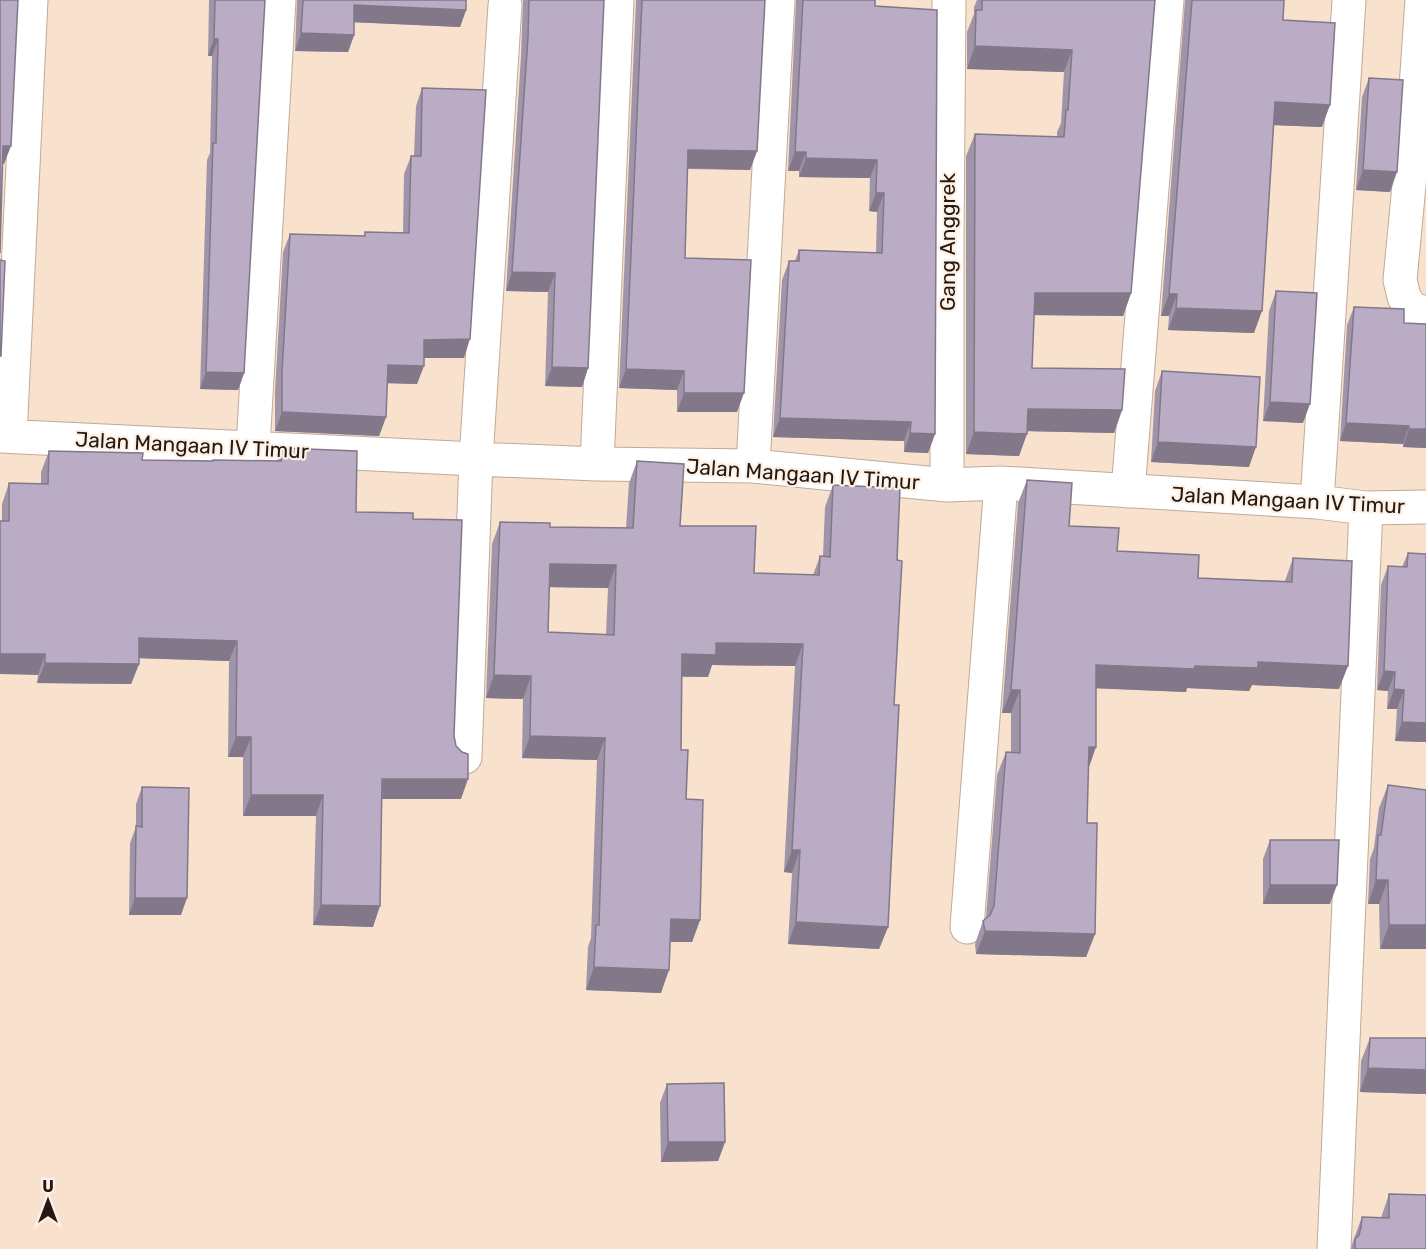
<svg xmlns="http://www.w3.org/2000/svg" width="1426" height="1249" font-family="Rubik,sans-serif">
<style>
.lines{fill:none;stroke-linecap:round;stroke-linejoin:round}
.minor-casing{stroke:#c0aa97;stroke-width:35}
.minor{stroke:#fff;stroke-width:33}
.wall{fill:#a094a9;fill-rule:evenodd}
.shaded-wall{fill:#827889}
.building{fill:#baacc4;stroke:#827889;stroke-width:1.5;fill-rule:evenodd}
.labels{text-anchor:middle;dominant-baseline:central;stroke-width:4.5;stroke-linejoin:round;paint-order:stroke}
.street-label{font-size:21px;fill:#221a13;stroke:#fef0e4}
</style>
<rect width="100%" height="100%" fill="#f8e1cd"/>
<g class="lines">
<g class="minor-casing">
<path id="minor" d="M1422 0 1410 175 1400 280 1404 297 1412 309 1426 313
M0 436 476 459 597 464 753 466 947 485 1001 483 1317 502 1366 508 1426 507
M10 436 31 0
M253 447 279 0
M597 464 617 0
M753 466 778 0
M947 485V242L949 0
M1128 491 1167 0
M1317 502 1349 0
M465 757 476 459 505 5
M967 927 1001 483
M1334 1249 1366 508"/>
</g>
<use href="#minor" class="minor"/>
</g>
<path class="wall" d="M209 0H265L244 373 238 390 200 389 207 160 210 153 212 56H208Z
M297 0H466V10L460 27 354 22V35L348 52 295 51Z
M523 0H604L588 368 582 387 545 386 548 292 506 291 521 56Z
M636 0H765L757 151 750 170 687 169 685 258 737 412H677V390L619 388Z
M796 0H875V6L935 434 928 453 904 452V441L773 437 782 280 789 261H795L799 250 876 253 877 212 869 211 870 178 799 177V171H788Z
M977 0H1155L1131 293 1123 316 1034 315 1032 368 1122 410 1114 433 1027 431 1019 456 966 454V156L975 134 1057 137V132L1061 123 1064 72 967 69V32L974 14V7Z
M1185 0H1284L1283 20 1322 127 1274 125 1254 333 1168 330 1169 316H1161Z
M1369 78 1390 192 1356 190 1362 97Z
M422 88 464 358H424L417 384 387 383 386 417 379 436 275 431V391L283 252 290 234 364 236 365 232 403 233 404 174 411 156H414L416 106Z
M1276 291 1303 423 1263 421 1269 311Z
M1354 307 1404 323 1426 448 1403 447V444L1340 441 1347 325Z
M1162 371 1249 467 1151 462 1155 391Z
M282 448 356 512 413 519 454 736 461 799H382L373 927 313 925 316 816H243V757H228L229 661 139 658V664L131 684 37 683 38 675 2 521V504L9 483 41 484V472L49 451 142 460 213 461H277Z
M637 461 680 526 754 573 813 575 820 556H823L825 507 833 485 897 560 894 705 888 927 879 949 788 944 792 873 784 872 795 666 712 665 708 677H682L681 750 700 920 692 942H670L661 993 586 990 588 947 591 938 597 760 522 758 523 699 486 698 492 544 500 522 550 527 626 528 629 483ZM549 587 608 588 606 634 548 632Z
M1027 480 1069 526 1117 551 1198 578 1285 581 1293 558 1339 689 1252 685 1249 691 1187 688 1186 692 1096 688 1088 769 1087 823 1095 934 1086 957 976 954 975 944 983 921 986 918 997 775 1006 752H1011V713H1002L1018 503Z
M1408 553 1426 554V742L1395 741 1397 709H1387L1388 691 1377 690 1381 585 1388 566 1402 567Z
M1388 785 1426 790V949H1380L1379 904H1368L1370 859 1374 848 1379 808Z
M142 787 181 915H129L130 843 136 827V804Z
M1270 840 1330 904H1263V859Z
M1370 1038H1426V1094L1360 1092 1361 1061Z
M667 1084 725 1142 718 1161 661 1162 660 1103Z
M1389 1194 1426 1249H1351L1353 1241 1362 1217 1381 1218Z"/>
<path class="shaded-wall" d="M354 5 466 10 460 27 348 22Z
M301 33 354 35 348 52 295 51Z
M214 39H218L212 56H208Z
M975 46 1072 50 1064 72 967 69Z
M1275 102 1330 105 1322 127 1267 125Z
M3 146H11L4 164H0Z
M688 150 757 151 750 170 681 168Z
M795 152H806L799 171H788Z
M806 158 877 160 870 178 799 177Z
M1363 170 1397 172 1390 192 1356 190Z
M876 193H884L877 212 869 211Z
M512 272 555 273 548 292 506 291Z
M1035 293H1131L1123 316 1027 315Z
M1169 294H1177L1169 316H1161Z
M1176 308 1262 311 1254 333 1168 330Z
M470 339 464 358H418L424 340Z
M388 365 424 366 417 384 381 383Z
M552 367 588 368 582 387 545 386Z
M626 369 684 371 677 390 619 388Z
M206 372 244 373 238 390 200 389Z
M684 393H744L737 412H677Z
M1270 402 1310 404 1303 423 1263 421Z
M1028 409 1122 410 1114 433 1020 431Z
M282 412 386 417 379 436 275 431Z
M780 418 911 422 904 441 773 437Z
M1346 423 1409 426 1403 444 1340 441Z
M1409 429H1426V448L1403 447Z
M974 432 1027 434 1019 456 966 454Z
M910 433 935 434 928 453 904 452Z
M1158 442 1256 447 1249 467 1151 462Z
M550 564 616 565 608 588 541 587Z
M139 638 237 641 229 661 132 658Z
M716 643 803 644 795 666 712 665 708 677 674 676 682 654Z
M0 654H45L38 675 0 674Z
M1258 662 1348 666 1339 689 1252 685 1249 691 1187 688 1186 692 1088 688 1096 665Z
M45 663 139 664 131 684 37 683Z
M1384 671 1395 672 1388 691 1377 690Z
M494 675 531 676 523 699 486 698Z
M1394 689 1404 690 1397 709H1387Z
M1011 690H1020L1011 713H1002Z
M1402 722 1426 723V742L1395 741Z
M530 736 605 738 597 760 522 758Z
M236 737H251L243 757H228Z
M1089 747H1096L1088 770Z
M382 779H468L461 799H375Z
M251 795H323L316 816H243Z
M792 850H800L792 873 784 872Z
M1376 880H1388L1379 904H1368Z
M1270 885H1337L1330 904H1263Z
M135 898H187L181 915H129Z
M321 905 380 906 373 927 313 925Z
M671 919 700 920 692 942H663Z
M796 922 888 927 879 949 788 944Z
M1389 925H1426V949H1380Z
M985 931 1095 934 1086 957 976 954Z
M594 967 669 970 661 993 586 990Z
M1368 1068 1426 1070V1094L1360 1092Z
M668 1142H725L718 1161 661 1162Z"/>
<path class="building" d="M0 0H18L11 146H3L0 253Z
M215 0H265L244 373 206 372 213 143H216L218 39H214Z
M303 0H466V10L354 5V35L301 33Z
M529 0H604L588 368 552 367 555 273 512 272 528 37Z
M642 0H765L757 151 688 150 685 258 751 260 744 393H684V371L626 369Z
M803 0H875V6L937 10 935 434 910 433 911 422 780 418 789 261H799V250L882 253 884 193H876L877 160 806 158V152H795Z
M982 0H1155L1131 293H1035L1032 368 1125 369 1122 410 1028 409 1027 434 974 432 975 134 1064 137 1066 110H1068L1072 50 975 46 976 10H982Z
M1192 0H1284L1283 20 1335 23 1330 105 1275 102 1262 311 1176 308 1177 294H1169Z
M1369 78 1403 80 1397 172 1363 170Z
M422 88 486 90 470 339 424 340V366L388 365 386 417 282 412V372L290 234 365 236V232L409 233 411 156H421Z
M0 260 5 261 1 356H0Z
M1276 291 1317 293 1310 404 1270 402Z
M1354 307 1404 309V323L1426 324V429H1409V426L1346 423Z
M1162 371 1260 377 1256 447 1158 442Z
M282 448 357 451 356 512 413 513V519L462 520 454 736 456 746 462 752 468 754V779H382L380 906 321 905 323 795H251V737H236L237 641 139 638V664L45 663V654H0V521H9V483L48 484 49 451 143 453 142 460 213 461V460L281 461Z
M637 461 684 464 680 526H756L754 573 819 575 820 556 830 557 833 485 900 488 897 560 902 561 894 705H899L888 927 796 922 800 850H792L803 644 716 643V655L682 654 681 750H688L686 799 703 800 700 920 671 919 669 970 594 967 596 925H599L605 738 530 736 531 676 494 675 500 522 550 523V527L633 528ZM550 564 616 565 614 635 548 632Z
M1027 480 1072 483 1069 526 1119 528 1117 551 1199 555 1198 578 1292 582 1293 558 1352 561 1348 666 1258 662V668L1195 666 1194 669 1096 665V747H1089L1087 823H1097L1095 934 985 931 983 921 990 915 994 906 1006 752 1020 753V690H1011Z
M1408 553 1426 554V723L1402 722 1404 690 1394 689 1395 672 1384 671 1388 566 1407 567Z
M1388 785 1426 790V925H1389L1388 880H1376L1378 835H1381Z
M142 787 189 788 187 898H135L136 826 142 827Z
M1270 840H1339L1337 885H1270Z
M1370 1038H1426V1070L1368 1068Z
M724 1083 725 1142H668L667 1084Z
M1389 1194 1426 1195V1249H1355V1239L1359 1235 1361 1227 1362 1217 1389 1218Z"/>
<g class="labels">
<g class="street-label">
<text transform="translate(947 242) rotate(-90)">Gang Anggrek</text>
<text transform="translate(192 445) rotate(3)">Jalan Mangaan IV Timur</text>
<text transform="translate(803 474) rotate(4)">Jalan Mangaan IV Timur</text>
<text transform="translate(1288 500) rotate(3)">Jalan Mangaan IV Timur</text>
</g>
</g>
<g transform="translate(48 1201)" stroke="#fef0e4" stroke-width="4.5" paint-order="stroke">
<path d="M0-4.5L10 22L0 15L-10 22Z" fill="#221a13"/>
<text y="-9" font-size="16" font-weight="bold" text-anchor="middle" fill="#221a13">U</text>
</g>
</svg>
